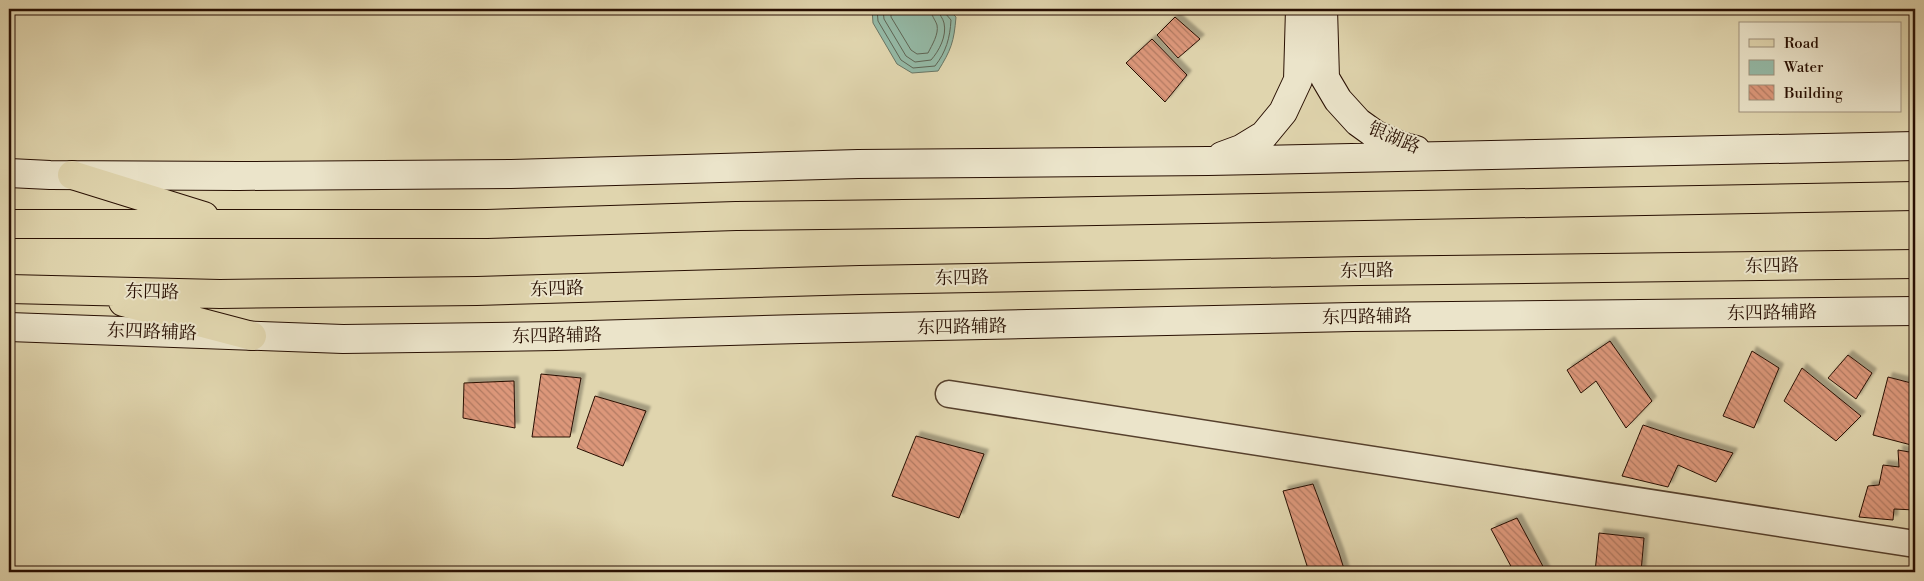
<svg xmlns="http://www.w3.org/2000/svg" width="1924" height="581" font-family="'Libre Bodoni','Noto Serif SC',serif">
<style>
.water{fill:#94b9a6;stroke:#697564}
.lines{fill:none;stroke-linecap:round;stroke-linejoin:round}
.shore{stroke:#5e6454;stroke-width:1}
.building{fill:url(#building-back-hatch);stroke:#280f02;filter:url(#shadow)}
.street-casing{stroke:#56402d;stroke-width:29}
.secondary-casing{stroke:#280f02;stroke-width:30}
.primary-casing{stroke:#280f02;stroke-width:30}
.street{stroke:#ebe4ca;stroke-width:26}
.secondary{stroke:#ebe4ca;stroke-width:28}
.primary{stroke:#e0d5ae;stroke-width:28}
.labels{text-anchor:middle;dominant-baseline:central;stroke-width:4;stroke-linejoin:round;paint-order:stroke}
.street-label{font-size:18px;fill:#280f02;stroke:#ebe4ca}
</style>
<defs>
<pattern id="building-back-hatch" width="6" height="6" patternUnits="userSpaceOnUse" patternTransform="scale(1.25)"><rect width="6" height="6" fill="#dc977a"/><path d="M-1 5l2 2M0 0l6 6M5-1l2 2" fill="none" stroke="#b27a62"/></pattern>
<filter id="shadow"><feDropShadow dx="4.5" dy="-4.5" stdDeviation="1" flood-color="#0004"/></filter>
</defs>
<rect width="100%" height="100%" fill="#e0d5ae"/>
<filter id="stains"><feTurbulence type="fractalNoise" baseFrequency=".004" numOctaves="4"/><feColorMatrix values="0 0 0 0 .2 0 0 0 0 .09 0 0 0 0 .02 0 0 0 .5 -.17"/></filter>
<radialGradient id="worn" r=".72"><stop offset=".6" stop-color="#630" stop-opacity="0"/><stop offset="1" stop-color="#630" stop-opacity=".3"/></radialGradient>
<path class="water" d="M872 9H948L956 17C954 42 951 50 938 71L912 73 897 64 873 23Z"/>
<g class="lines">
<path class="shore" d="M877 9 878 21 901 60 913 68 935 66C946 52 950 38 951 20L945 13V9
M883 9 884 19 906 56 915 62 931 60C939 51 947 36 944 23 943 18 939 15 938 9
M891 9V17L911 50 917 54 928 53C932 45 939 34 937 25 935 19 931 16 931 9"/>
</g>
<path class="building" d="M1175 17 1200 39 1178 58 1157 35Z
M1152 39 1187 75 1165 102 1126 63Z
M1610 341 1652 401 1626 428 1596 381 1581 393 1567 370Z
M1752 351 1779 368 1754 428 1723 416Z
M1848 355 1872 373 1856 399 1828 378Z
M1802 368 1861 416 1836 441 1784 401Z
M541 374 581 378 570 437H532Z
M1888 377 1915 384V446L1873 435Z
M514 381 515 428 463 418 464 383Z
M595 396 646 411 623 466 577 448Z
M1643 425 1682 438 1733 453 1716 482 1678 465 1668 487 1622 476Z
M916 436 984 454 959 518 892 496Z
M1898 450 1915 453V510L1894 509 1893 520 1859 517 1868 486 1879 485 1883 465 1899 467Z
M1313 484 1339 553 1345 572H1309L1283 491Z
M1517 518 1546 572H1514L1491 529Z
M1599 533 1644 538 1641 572H1595Z"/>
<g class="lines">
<g class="street-casing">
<path id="street" d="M949 394 1915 544"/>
</g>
<g class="secondary-casing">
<path id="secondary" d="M1323 9 1325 78 1338 100 1358 122 1376 135 1401 146 1416 150
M1222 156 1241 149 1264 135 1283 112 1298 80 1300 9
M9 173 50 175 239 176 511 174 858 164 1208 161 1915 146
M9 327 343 339 556 336 800 329 1353 317 1915 311"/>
</g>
<g class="primary-casing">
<path id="primary" d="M72 175 204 216
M9 224H487L736 216 984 213 1915 196
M9 289 220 294 477 291 860 280 1361 271 1915 264
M123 302 252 336"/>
</g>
<use href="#street" class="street"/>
<use href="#secondary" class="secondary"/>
<use href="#primary" class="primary"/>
</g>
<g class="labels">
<g class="street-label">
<text transform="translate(1394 138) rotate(23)">银湖路</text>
<text transform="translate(1772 266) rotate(-1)">东四路</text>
<text transform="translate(1367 271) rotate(-1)">东四路</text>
<text transform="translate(962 278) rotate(-1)">东四路</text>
<text transform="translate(557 289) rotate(-2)">东四路</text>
<text transform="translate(152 292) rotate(1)">东四路</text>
<text transform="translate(1772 313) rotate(-1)">东四路辅路</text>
<text transform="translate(1367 317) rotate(-1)">东四路辅路</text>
<text transform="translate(962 327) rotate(-1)">东四路辅路</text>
<text transform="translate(152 332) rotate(2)">东四路辅路</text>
<text transform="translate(557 336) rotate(-1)">东四路辅路</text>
</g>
</g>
<rect width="1924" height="581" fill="none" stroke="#e0d5ae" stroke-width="30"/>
<rect x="10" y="10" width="1904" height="561" fill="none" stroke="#280f02" stroke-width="2.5"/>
<rect x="15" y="15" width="1894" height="551" fill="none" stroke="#280f02"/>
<rect x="1739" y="22" width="162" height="90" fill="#ebe4ca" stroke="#9d8f7a"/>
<rect x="1749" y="39" width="25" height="8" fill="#e0d5ae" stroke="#9d8f7a"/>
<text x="1784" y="48" font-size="15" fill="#280f02">Road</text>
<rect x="1749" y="60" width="25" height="15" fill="#94b9a6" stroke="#9d8f7a"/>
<text x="1784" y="72" font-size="15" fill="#280f02">Water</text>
<rect x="1749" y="85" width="25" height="15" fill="url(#building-back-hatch)" stroke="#9d8f7a"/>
<text x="1784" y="98" font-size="15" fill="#280f02">Building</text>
<rect width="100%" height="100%" filter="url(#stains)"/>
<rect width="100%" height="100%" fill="url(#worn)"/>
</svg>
